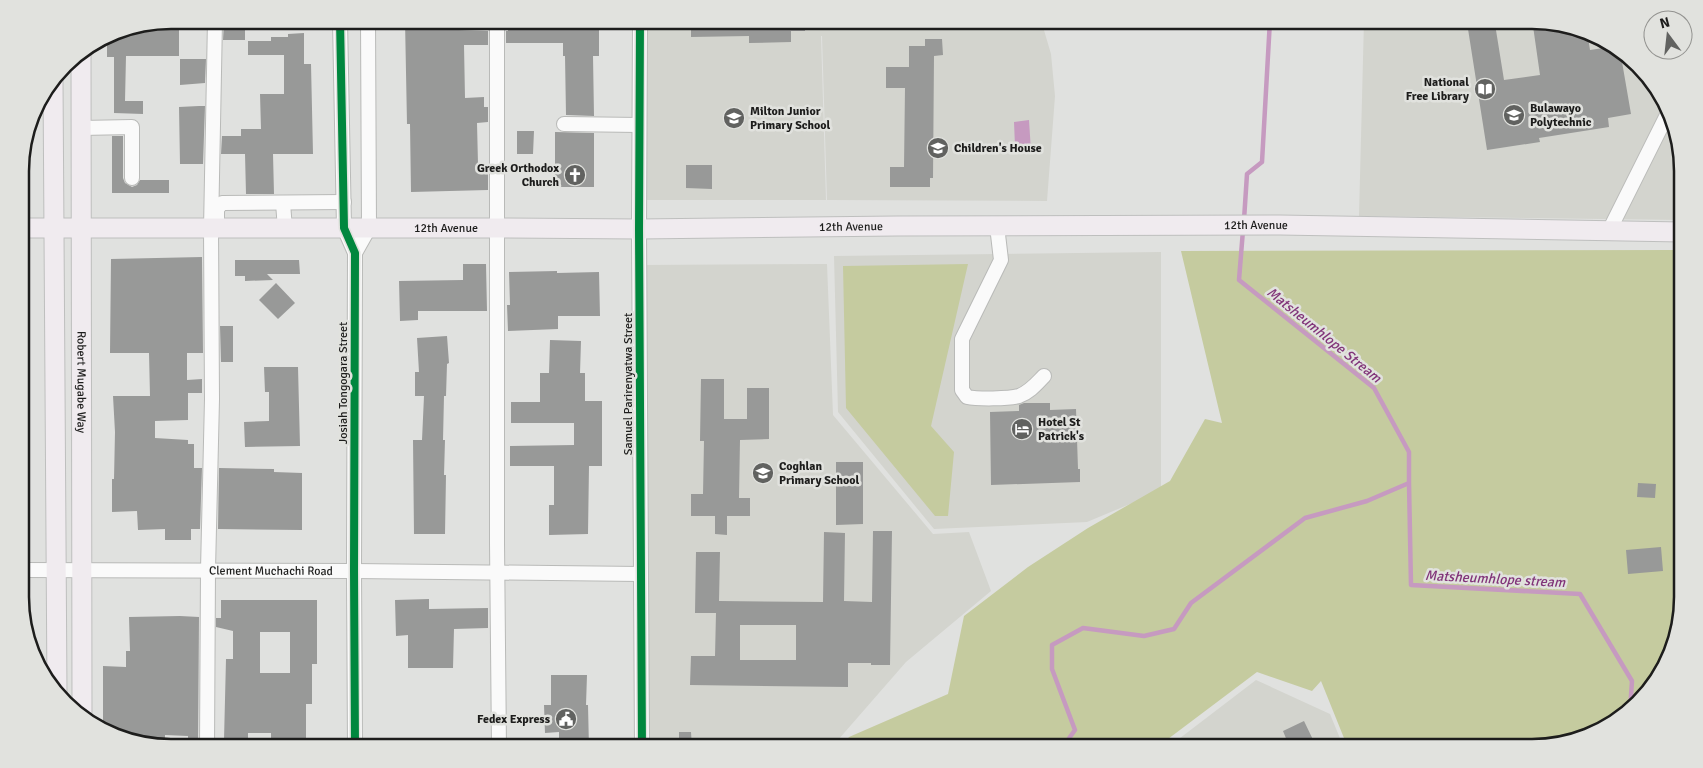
<svg xmlns="http://www.w3.org/2000/svg" width="1703" height="768" font-family="Signika,sans-serif">
<style>
.built{fill:#d3d4ce}
.green{fill:#c5cb9f}
.water{fill:#c69ac0}
.lines{fill:none;stroke-linecap:round;stroke-linejoin:round}
.stream{stroke:#c69ac0;stroke-width:4.5}
.building{fill:#989998;fill-rule:evenodd}
.minor-casing{stroke:#b9bab8;stroke-width:16}
.major-casing{stroke:#bebfbe;stroke-width:21}
.minor{stroke:#fafafa;stroke-width:14}
.major{stroke:#f0ebef;stroke-width:19}
.cycleway-casing{stroke:#e1e2de;stroke-width:11}
.cycleway{stroke:#00873e;stroke-width:8}
.labels{text-anchor:middle;dominant-baseline:central;stroke-width:5;stroke-linejoin:round;paint-order:stroke}
.poi-label{font-size:12px;font-weight:bold;fill:#1d1d1c;stroke:#e1e2de;text-anchor:start}
.street-label{font-size:12px;fill:#1d1d1c;stroke:#e1e2de}
.water-label{font-size:14px;font-style:italic;fill:#813479;stroke:#e1e2de}
.rim{fill:none;stroke:#1d1d1c;stroke-width:2.5}
</style>
<rect width="100%" height="100%" fill="#e0e1df"/>
<path class="built" d="M646 20H1031L921 29 1041 20 1051 54 1055 96 1047 201 827 200 822 36H821L826 200H643Z
M1364 20H1532L1590 32 1652 79 1682 151V220L1359 216Z
M1161 252V491L1087 522 934 529 838 412 834 256Z
M827 264 833 415 933 534 969 532 991 591 906 662 831 748H648L643 265Z
M1256 680 1330 714 1344 748H1167Z"/>
<path class="green" d="M1682 250 1683 597 1671 655 1646 696 1616 722 1542 748H1348L1321 681 1312 691 1257 672 1156 748H841L849 737 948 694 964 616 1028 567 1088 528 1170 481 1205 419 1222 423 1181 251Z
M968 264 931 426 954 452 948 516H935L846 408 843 266Z"/>
<path class="water" d="M1029 120 1031 151 1011 152 1010 147 1015 146 1014 122Z"/>
<g class="lines">
<path class="stream" d="M1244 220 1247 174 1262 162 1270 20
M1409 483 1411 585 1580 594 1632 681 1630 711
M1062 748 1075 730 1052 669V645L1083 628 1144 636 1174 629 1191 603 1305 518 1367 501 1409 483V452L1374 388 1239 280 1243 230"/>
</g>
<path class="building" d="M171 20H179V56H126L125 101H143V114L114 113V57H107V35L113 31Z
M405 20H429V29L488 31V45H464L465 98 484 97V107H488V122L477 123 478 164H488V190L411 192 410 124H407Z
M508 20H599V56H593L594 116 566 115 565 56H563V43H506V31H508Z
M723 20H747V23H784V20H805V31H791V42L749 43V36L691 37V24H723Z
M224 22H245V40H223Z
M1548 23 1587 31 1590 50 1610 47 1621 56 1631 114 1608 118 1609 127 1539 138 1540 142 1487 150 1468 29 1495 24 1504 80 1540 75 1533 26Z
M304 33V64H311L313 154H273L274 194H246L245 154H221L222 136H241V129H261L260 94H284V55H248V41H271V37H288V34Z
M925 39H942L943 55 934 56 933 178H930V187H890V167H904L905 88H886V67H909V46H925Z
M180 59H206L205 83 180 85Z
M199 106H205L203 164H180L179 107Z
M517 131H534L533 154H517Z
M555 132 594 133V187H555Z
M112 136H123V178L125 183 132 187 137 185 140 180H169V193H112Z
M686 165H712V189L686 188Z
M202 257 203 353H187V380L202 379V393H188V420L155 421V438L188 440V444H194V468H202L200 529H191V540H165V529L138 530 137 511 112 512V479H114L115 432 113 396H150L149 353H110L111 259Z
M235 260H299L300 274H267L273 280 245 281V276H235Z
M463 264H486L487 311H418V320L400 321 399 281 463 280Z
M557 271V273L599 272 600 316H558V329L508 331 507 305H510L509 272Z
M276 283 295 303 278 319 259 300Z
M220 326H233V362H221Z
M447 336 449 363 447 364 446 396H444L443 440H445L444 475H446L445 534H414L413 440H422L424 396H415V372H419L417 338Z
M550 340 581 341 580 373H585V401H602V466H589L588 534 549 535V505H554V466H510V446L574 445V423H511V402H540V373H549Z
M264 367H298L300 446 245 447 244 422 269 421V392H265Z
M701 379H724V419H747V388H769V439L740 440 739 498H750V516H727V535L715 534V516H691V494H703L704 441H700Z
M1024 403H1050V410L1076 409 1078 469H1080V482L991 485 990 412 1019 411V405Z
M836 462H863V524L836 525Z
M219 468 274 469V472L302 473V530L218 529Z
M1638 483 1656 484 1655 498 1637 497Z
M873 531H892L890 665H871V663H848V687L690 685 691 656H715L716 613H695L696 552H720L719 601 823 602 824 532 845 533 844 601 872 602ZM740 625H796V660H740Z
M1661 547 1663 571 1628 574 1626 550Z
M429 599V609L488 608V628L454 629 453 668H408V635L396 636 395 600Z
M221 600H317V664H312V704H306V748H278V745H271V733H248V748H225L226 740H224L226 659H233V631L216 627V618H221ZM260 632H290V673H260Z
M180 616 199 617 198 748H188V736L165 735V747L113 736 103 729V666L126 667V651H130L129 617Z
M551 675H587L586 705H588L589 748H559V732L545 733 544 705H551Z
M1304 721 1317 748H1290L1283 731Z
M679 732H691L692 748H679Z"/>
<g class="lines">
<g class="minor-casing">
<g id="minor">
<path d="M340 20 344 228 355 253 354 571 355 748"/>
<path d="M497 20V543L499 748"/>
<path d="M640 20 639 229 642 748"/>
<path d="M564 124 639 125"/>
<path d="M81 128 132 127V178"/>
<path d="M283 203 285 229"/>
<path d="M217 220V209L222 203 344 202"/>
<path d="M997 226 1001 260 962 339V390L967 397C977 399 1009 399 1019 396 1030 392 1037 383 1044 376"/>
<path d="M1609 231 1667 115"/>
<path d="M355 253 369 228 368 20"/>
<path d="M1681 518H1683"/>
<path id="s1" d="M21 570 354 571 640 574"/>
<path d="M207 748 208 570 212 399 211 229 215 20"/>
</g>
</g>
<g class="major-casing">
<g id="major">
<path id="s2" d="M81 51 82 712"/>
<path d="M53 81 57 693"/>
<path id="s3" d="M20 228H497L639 229 897 226 1280 225 1682 232"/>
</g>
</g>
<use href="#minor" class="minor"/>
<use href="#major" class="major"/>
<g class="cycleway-casing">
<path id="cycleway" d="M340 20 344 228 355 253 354 571 355 748
M640 20 639 229 642 748"/>
</g>
<use href="#cycleway" class="cycleway"/>
</g>
<defs>
<g id="library-disc" transform="scale(1.125)"><circle r="9.5" fill="#616260" stroke="#e1e2de"/><path d="M-6-4Q-3-5.5-.7-3.5V5Q-3 3-6 4ZM6-4Q3-5.5 .7-3.5V5Q3 3 6 4Z" fill="#fff"/></g>
<g id="university-disc" transform="scale(1.125)"><circle r="9.5" fill="#616260" stroke="#e1e2de"/><path d="M0-5L7-2L0 1L-7-2ZM-4 1L0 2.5L4 1V4Q0 6-4 4Z" fill="#fff"/></g>
<g id="school-disc" transform="scale(1.125)"><circle r="9.5" fill="#616260" stroke="#e1e2de"/><path d="M0-5L7-2L0 1L-7-2ZM-4 1L0 2.5L4 1V4Q0 6-4 4Z" fill="#fff"/></g>
<g id="church-disc" transform="scale(1.125)"><circle r="9.5" fill="#616260" stroke="#e1e2de"/><path d="M-1.2-6h2.4v3.5h3.3v2.4h-3.3V6h-2.4V-.1h-3.3v-2.4h3.3Z" fill="#fff"/></g>
<g id="hotel-disc" transform="scale(1.125)"><circle r="9.5" fill="#616260" stroke="#e1e2de"/><path d="M-6-4.5h1.5V1H6V5H4.5V3h-9V5H-6ZM-4 0a1.8 1.8 0 1 1 3.6 0ZM.5 0V-2.5h3Q6-2.5 6 0Z" fill="#fff"/></g>
<g id="civic-disc" transform="scale(1.125)"><circle r="9.5" fill="#616260" stroke="#e1e2de"/><path d="M-.6-6.5H3V-4.5H.6V-3L4-1V1h2V6H-6V1h2V-1L-.6-3ZM-1.2 2.5V6h2.4V2.5Z" fill="#fff"/></g>
</defs>
<g fill-rule="evenodd">
<use href="#library-disc" x="1485" y="89"/>
<use href="#university-disc" x="1514" y="115"/>
<use href="#school-disc" x="734" y="118"/>
<use href="#school-disc" x="938" y="148"/>
<use href="#church-disc" x="575" y="175"/>
<use href="#hotel-disc" x="1022" y="429"/>
<use href="#school-disc" x="763" y="473"/>
<use href="#civic-disc" x="566" y="719"/>
</g>
<g class="labels">
<g class="poi-label">
<text x="1469" y="82" text-anchor="end">National<tspan x="1469" dy="14">Free Library</tspan></text>
<text x="1530" y="108">Bulawayo<tspan x="1530" dy="14">Polytechnic</tspan></text>
<text x="750" y="111">Milton Junior<tspan x="750" dy="14">Primary School</tspan></text>
<text x="954" y="148">Children's House</text>
<text x="559" y="168" text-anchor="end">Greek Orthodox<tspan x="559" dy="14">Church</tspan></text>
<text x="1038" y="422">Hotel St<tspan x="1038" dy="14">Patrick's</tspan></text>
<text x="779" y="466">Coghlan<tspan x="779" dy="14">Primary School</tspan></text>
<text x="550" y="719" text-anchor="end">Fedex Express</text>
</g>
<g class="street-label">
<text stroke="none"><textPath href="#s3" startOffset="1236">12th Avenue</textPath></text>
<text stroke="none"><textPath href="#s3" startOffset="831">12th Avenue</textPath></text>
<text stroke="none"><textPath href="#s3" startOffset="426">12th Avenue</textPath></text>
<text stroke="none"><textPath href="#s2" startOffset="331">Robert Mugabe Way</textPath></text>
<text transform="translate(343 383) rotate(-90)">Josiah Tongogara Street</text>
<text transform="translate(628 384) rotate(-90)">Samuel Parirenyatwa Street</text>
<text stroke="none"><textPath href="#s1" startOffset="250">Clement Muchachi Road</textPath></text>
</g>
<g class="water-label">
<text transform="translate(1324 335) rotate(39)">Matsheumhlope Stream</text>
<text transform="translate(1495 579) rotate(3)">Matsheumhlope stream</text>
</g>
</g>
<path d="M0 0H1703V768H0ZM171 29H1532A142 142 0 0 1 1674 171V597A142 142 0 0 1 1532 739H171A142 142 0 0 1 29 597V171A142 142 0 0 1 171 29Z" fill="#e1e2de" fill-rule="evenodd"/>
<path class="rim" d="M171 29H1532A142 142 0 0 1 1674 171V597A142 142 0 0 1 1532 739H171A142 142 0 0 1 29 597V171A142 142 0 0 1 171 29Z"/>
<g transform="translate(1668 35) rotate(345)"><circle r="24" fill="#e1e2de" stroke="#939390"/>
<path d="M0-4L9 19L0 12L-9 19Z" fill="#616260"/>
<text y="-8" font-size="14" font-weight="bold" text-anchor="middle" fill="#1d1d1c">N</text>
</g>
</svg>
